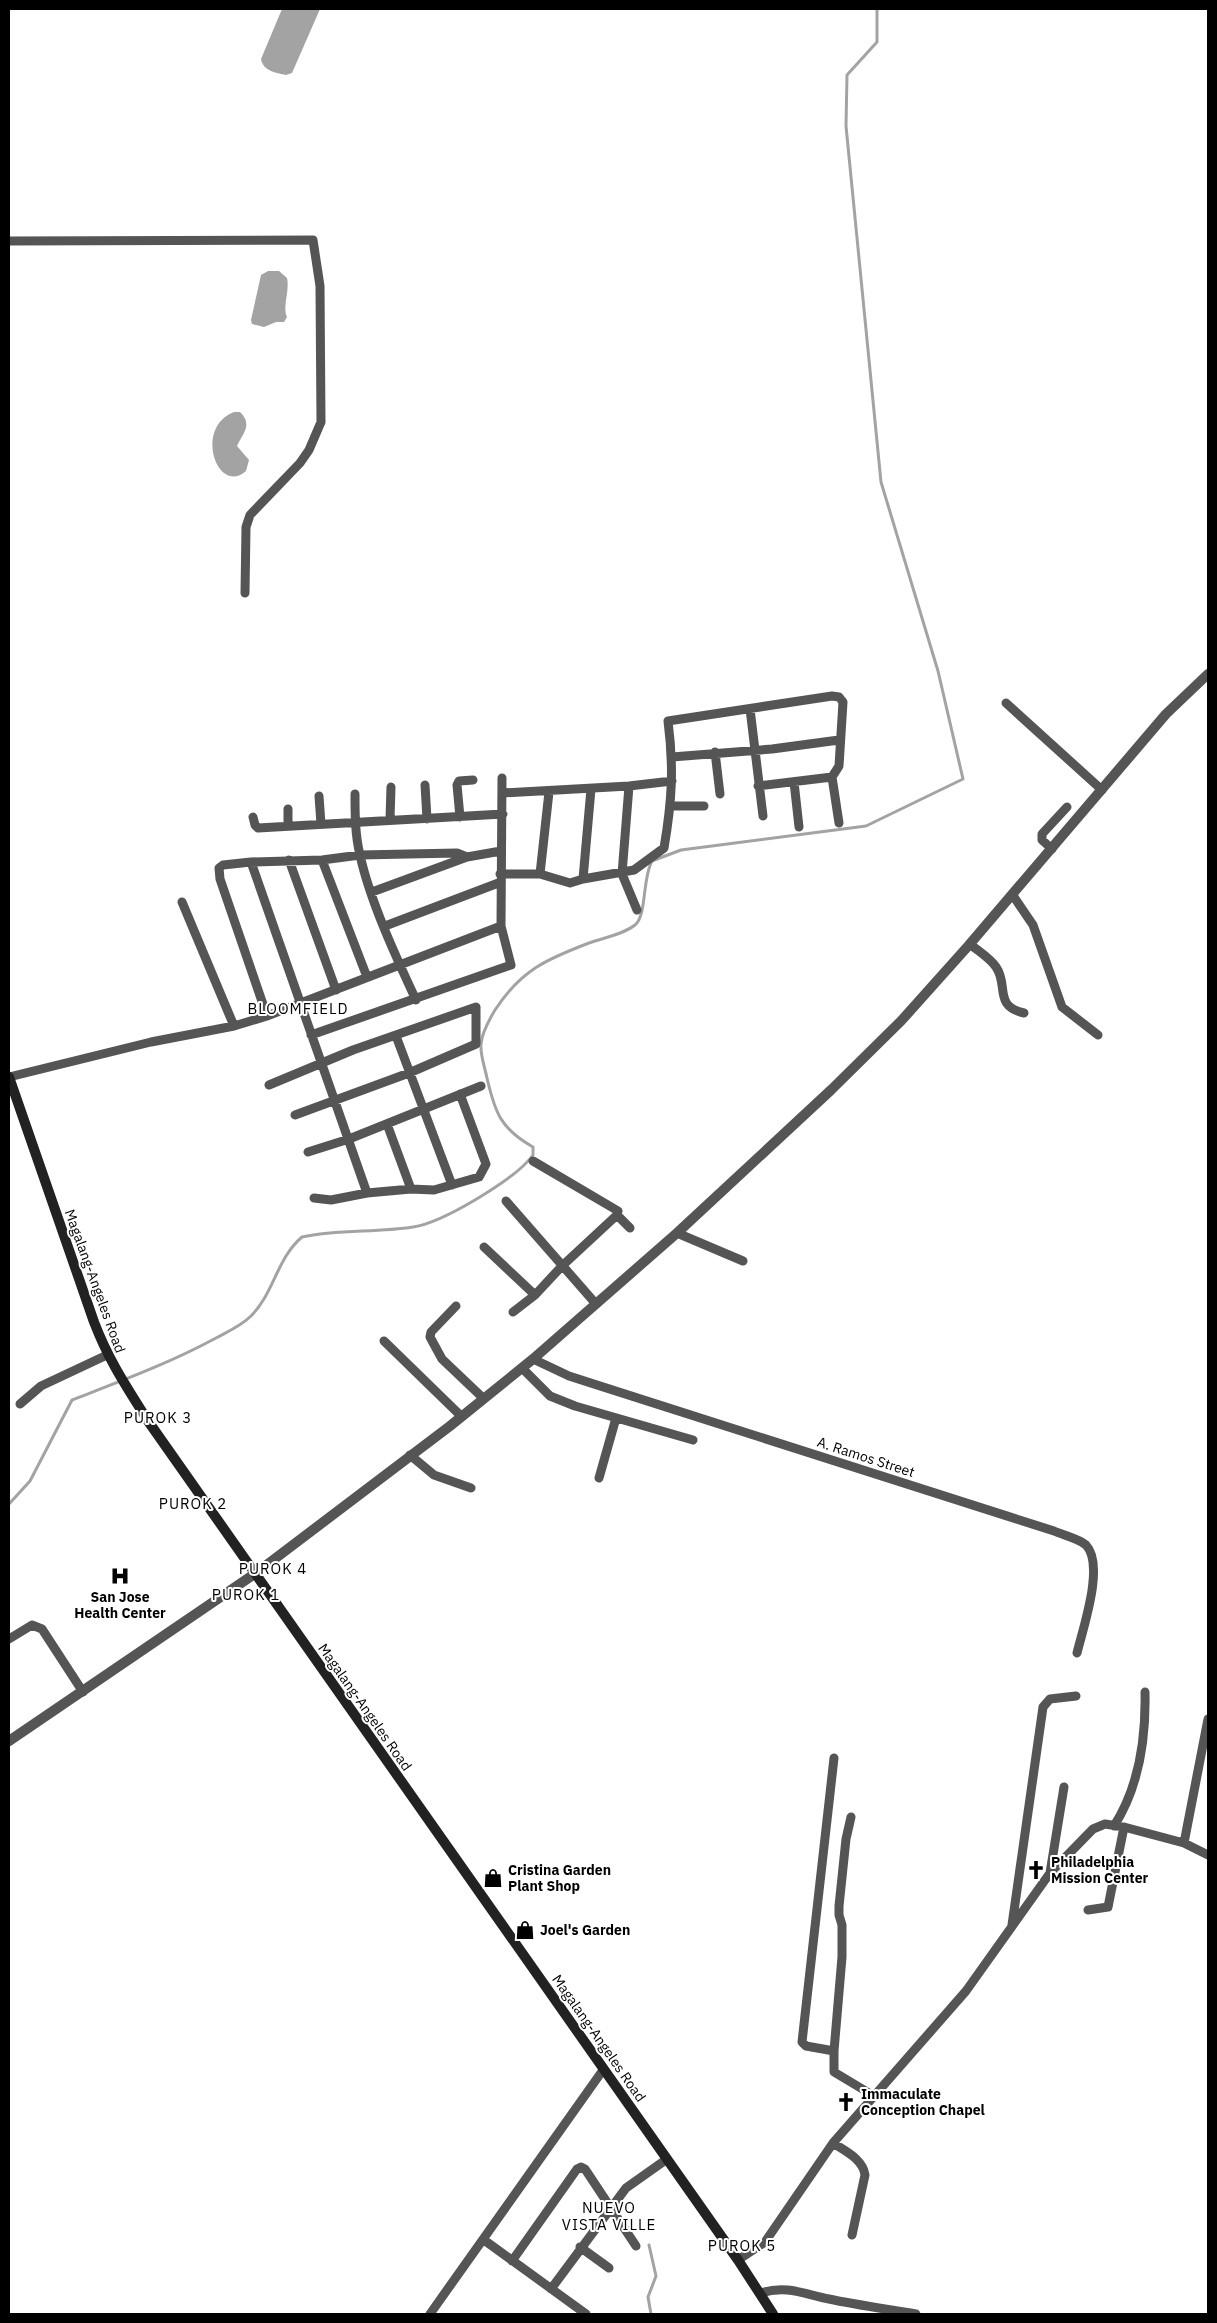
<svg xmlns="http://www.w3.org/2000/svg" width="1217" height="2323" font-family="'IBM Plex Sans',sans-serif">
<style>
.water{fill:#a3a3a3}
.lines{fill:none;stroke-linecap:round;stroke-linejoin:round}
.stream{stroke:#a3a3a3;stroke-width:3}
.minor{stroke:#555;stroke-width:9}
.tertiary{stroke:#555;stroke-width:10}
.secondary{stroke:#222;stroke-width:10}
.labels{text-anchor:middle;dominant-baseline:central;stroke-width:4;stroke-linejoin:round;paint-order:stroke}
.street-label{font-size:14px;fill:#000;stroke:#fff}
.poi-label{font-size:14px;font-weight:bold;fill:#000;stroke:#fff;text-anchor:start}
.neighbourhood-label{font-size:15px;letter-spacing:1px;fill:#000;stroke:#fff}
</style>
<rect width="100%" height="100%" fill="#fff"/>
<path class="water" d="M282 9H320L292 73 286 75C276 73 263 71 261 59Z
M268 271H279L287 278C290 291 282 307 287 317L284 322H276L264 327 252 324 251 320 261 275Z
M234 412H240C253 425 243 433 237 446L249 460 246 471C218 496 193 428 234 412Z"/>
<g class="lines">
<path class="stream" d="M9 1504 30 1481 72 1400C121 1381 170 1363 216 1338 227 1332 241 1326 251 1316 274 1293 277 1258 302 1237 339 1229 376 1233 413 1227 442 1223 516 1179 533 1155V1147C501 1129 495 1113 487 1078 485 1068 480 1055 481 1044 482 1032 489 1020 495 1010 521 970 547 959 589 943 603 938 622 935 635 925 647 915 642 879 652 861L681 850 866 826 963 779 938 671 881 482 846 126 847 75 877 42V9
M649 2245 656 2276 648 2297 651 2314"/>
<path class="minor" d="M9 241 313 240 320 286 321 422 309 450 300 463 250 515 246 527 245 593
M1006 703 1102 790
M750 709 763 816
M715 752 720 794
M672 757 772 749 839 740
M794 782 799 827
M425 785 427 819
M629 786 622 874 637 910
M758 786 832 777
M502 793 629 786 672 781
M355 794C355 814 355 835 360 855 370 901 396 957 416 1000
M319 796 321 824
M672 806H704
M253 817 255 825 258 828 503 814
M460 817 457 785 459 781 473 780
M390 819 391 787
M288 825V809
M1052 849 1042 840V834L1067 807
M289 860 336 990
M322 860 367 977
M251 862 367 1193
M500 874H540L570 883 583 879 634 870 664 848C672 801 674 768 668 721L832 696 839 697 843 702 839 766 832 777 839 823
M540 874 549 792
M583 879 591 789
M372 892 467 857 501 851
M1012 894 1033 925 1062 1007 1098 1035
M182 902 234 1026
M385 926 501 882
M970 944C978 951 990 958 996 967 1009 985 993 1006 1024 1013
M267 1016 220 879 219 868 223 865 251 862 322 860 360 855 457 853 467 857
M311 1035 511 965 501 926 502 778
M396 1036 452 1185
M9 1077 151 1042 234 1026 267 1016 501 926
M269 1085 353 1050 476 1007V1044L409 1073 295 1115
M387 1124 411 1189
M308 1152 349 1139 481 1086
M314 1198 331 1200 367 1193 411 1189 434 1190 479 1177 486 1164 460 1094
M506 1201 596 1304
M617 1215 630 1228
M677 1233 743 1261
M484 1247 535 1295
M456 1306 431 1332 430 1337 442 1359 483 1398
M513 1312 535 1295 562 1266 617 1215 618 1211 613 1208 533 1161
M384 1341 461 1416
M533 1359 569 1376 597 1385 1054 1531C1063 1535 1080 1539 1086 1545 1105 1565 1083 1628 1077 1653
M522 1368 550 1396 575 1406 693 1440
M20 1404 41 1386 107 1355
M410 1455 434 1475 471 1488
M599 1478 616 1418
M9 1639 32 1625 42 1629 83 1692
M834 1758 802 2042 806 2046 834 2051V2072L874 2096
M1114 1826C1139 1787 1146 1737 1145 1692
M1184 1843 1208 1719
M1050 1873 1064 1787
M1088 1910 1108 1907 1124 1827
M1012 1925 1043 1707 1050 1699 1076 1696
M834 2051 842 1957V1925L839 1915V1906L846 1839 851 1817
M833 2143C845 2151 863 2159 865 2175L852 2235
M484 2240 586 2314
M580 2247 609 2268
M738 2260 765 2242 833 2143 966 1991 1050 1873 1093 1829 1105 1824 1124 1827 1184 1843 1208 1855
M512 2261 577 2169 581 2167 585 2169 636 2246
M551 2289 626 2188 667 2159
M761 2293C786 2285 804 2294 829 2299 857 2305 887 2309 916 2314
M430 2314 603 2070"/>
<path class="tertiary" d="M9 1741 256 1573 450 1426 533 1359 677 1233 831 1090 901 1021 969 945 1166 714 1208 674"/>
<path class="secondary" d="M9 1077 94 1322C109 1361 126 1386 148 1421L738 2260 773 2314"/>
</g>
<defs>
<g id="hospital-bare" transform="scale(1.5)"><path d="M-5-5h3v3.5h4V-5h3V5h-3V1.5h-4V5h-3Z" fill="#000" stroke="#fff" stroke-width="2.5" paint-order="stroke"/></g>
<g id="church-bare" transform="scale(1.5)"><path d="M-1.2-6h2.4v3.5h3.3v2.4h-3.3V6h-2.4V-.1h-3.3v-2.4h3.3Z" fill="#000" stroke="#fff" stroke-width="2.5" paint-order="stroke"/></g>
<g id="shop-bare" transform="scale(1.5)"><path d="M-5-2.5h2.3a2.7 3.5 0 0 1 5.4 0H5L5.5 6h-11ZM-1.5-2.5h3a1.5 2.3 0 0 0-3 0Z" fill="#000" stroke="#fff" stroke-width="2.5" paint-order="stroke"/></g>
</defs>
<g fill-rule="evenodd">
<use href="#hospital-bare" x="120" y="1576"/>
<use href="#church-bare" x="1036" y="1870"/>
<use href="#shop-bare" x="493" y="1878"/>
<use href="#shop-bare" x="525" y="1930"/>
<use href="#church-bare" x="846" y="2102"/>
</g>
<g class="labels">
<g class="street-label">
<text transform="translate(95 1281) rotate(70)">Magalang-Angeles Road</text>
<text transform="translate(866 1457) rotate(18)">A. Ramos Street</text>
<text transform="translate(365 1707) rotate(55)">Magalang-Angeles Road</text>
<text transform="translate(599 2038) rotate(55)">Magalang-Angeles Road</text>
</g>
<g class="poi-label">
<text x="120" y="1597" text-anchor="middle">San Jose<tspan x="120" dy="16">Health Center</tspan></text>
<text x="1051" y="1862">Philadelphia<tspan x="1051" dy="16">Mission Center</tspan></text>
<text x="508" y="1870">Cristina Garden<tspan x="508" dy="16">Plant Shop</tspan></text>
<text x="540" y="1930">Joel's Garden</text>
<text x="861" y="2094">Immaculate<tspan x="861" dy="16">Conception Chapel</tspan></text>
</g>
<g class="neighbourhood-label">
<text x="298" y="1008">BLOOMFIELD</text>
<text x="158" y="1417">PUROK 3</text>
<text x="193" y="1503">PUROK 2</text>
<text x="273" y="1568">PUROK 4</text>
<text x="246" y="1594">PUROK 1</text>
<text x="609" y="2207">NUEVO<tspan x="609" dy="17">VISTA VILLE</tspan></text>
<text x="742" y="2245">PUROK 5</text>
</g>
</g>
<rect width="1217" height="2323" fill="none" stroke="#000000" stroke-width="20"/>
</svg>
